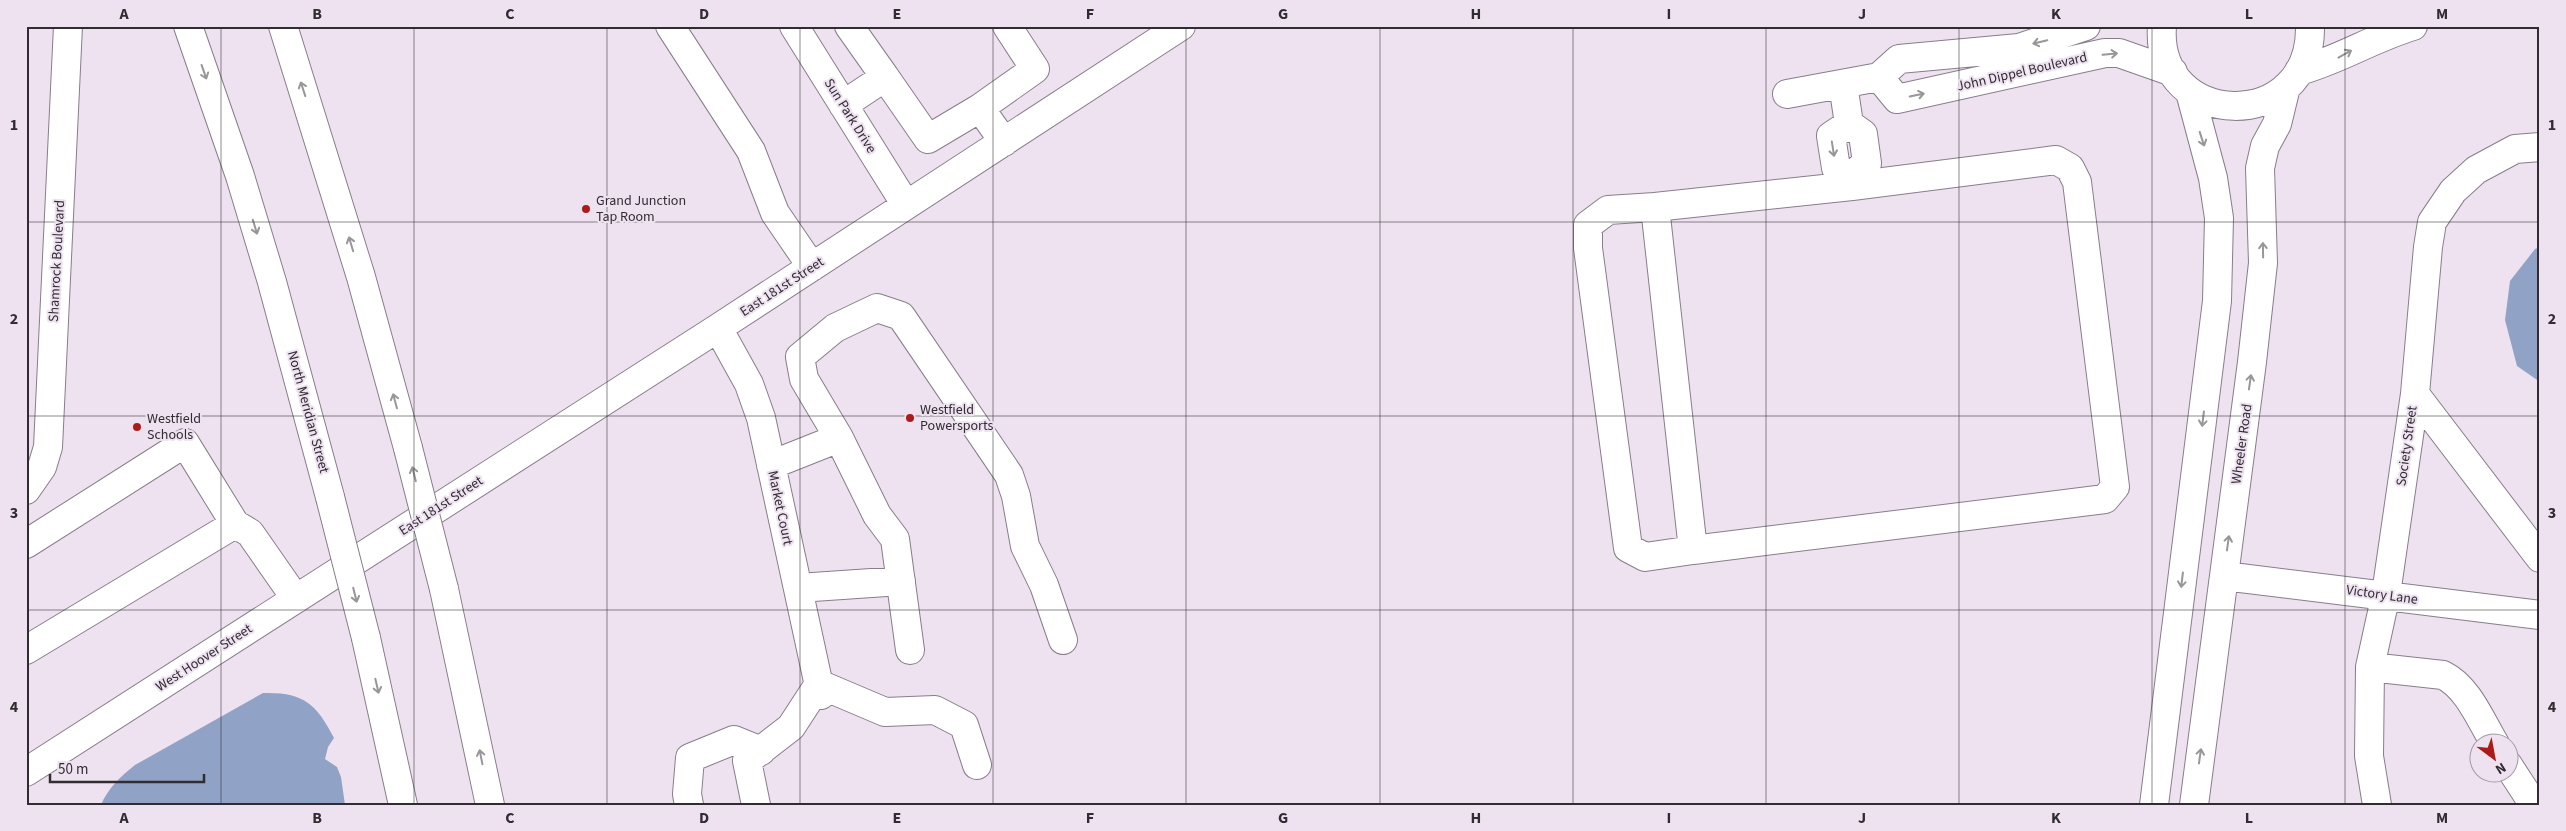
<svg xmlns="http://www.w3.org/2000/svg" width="2566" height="831" font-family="'Source Sans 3',sans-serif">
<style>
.water{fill:#90a3c7}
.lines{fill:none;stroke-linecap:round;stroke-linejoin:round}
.minor-casing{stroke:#887d8b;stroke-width:30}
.highway-casing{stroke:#887d8b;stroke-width:30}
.minor{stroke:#fff;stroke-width:28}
.highway{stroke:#fff;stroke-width:28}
.highway-bridge-casing{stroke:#887d8b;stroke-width:30;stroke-linecap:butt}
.highway-bridge{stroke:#fff;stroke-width:28}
.oneway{stroke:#989698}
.grid{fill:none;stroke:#302c31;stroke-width:1;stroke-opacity:0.55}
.poi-dot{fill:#ac1b1a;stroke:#eee2f1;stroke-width:2}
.labels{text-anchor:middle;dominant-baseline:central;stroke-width:4;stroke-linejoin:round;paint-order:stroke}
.street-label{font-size:14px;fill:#302c31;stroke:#eee2f1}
.poi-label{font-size:14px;fill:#302c31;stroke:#eee2f1;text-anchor:start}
.neatline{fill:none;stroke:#302c31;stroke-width:2}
.grid-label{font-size:16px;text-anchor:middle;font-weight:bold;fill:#302c31}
</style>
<rect width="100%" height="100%" fill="#eee2f1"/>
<path class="water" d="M2540 247V382L2517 366 2505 320 2510 281 2535 249Z
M263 693C303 692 316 703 334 738L328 747 325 759 337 767 341 777 345 805H101C108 788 121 776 135 765Z"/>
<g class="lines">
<g class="minor-casing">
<path id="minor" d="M670 26 751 151 775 213 812 267
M794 26 906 205
M849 26 885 77
M2162 26C2154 129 2312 136 2310 26
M2299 71C2339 60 2373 38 2413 26
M1879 77 1897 99 2105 53H2119L2173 72
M1843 84 1849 124 1863 134 1867 163 1850 176
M1787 94 1879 77 1899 59 2019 48 2086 26
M843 105 885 77 928 139 980 108 1004 142
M980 108 1035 69 1007 26
M1849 124 1831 136 1836 168 1850 176 1852 186 2056 160 2070 168 2077 182 2115 487 2105 499 1693 550 1655 207 1852 186
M1655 207 1608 210 1588 225V248L1628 548 1645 557 1693 550
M718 328 749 384 761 418 821 695
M2415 394 2540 558
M839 438 877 515 895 539 910 650
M771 465 839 438 804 379 800 357 835 328 877 308 901 316 1009 475 1016 496 1025 546 1044 585 1063 640
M26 490 42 467 48 447 68 26
M235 524 250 533 296 599
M26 544 185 443 235 524 26 650
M2224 576 2540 615
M798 588 901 581
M2370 667 2443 675C2468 687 2481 721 2495 744
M2508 765 2534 805
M26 772 718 328 1181 26
M689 805 687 794 690 758 734 740 761 751
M756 805 747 761 791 727 819 684 885 712 935 710 964 725 977 765
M2154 805 2217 301 2219 218 2213 178 2190 92
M2194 805 2252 362 2263 263 2260 168 2265 146 2277 124 2286 87
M2377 805 2369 756 2370 667 2386 594 2415 394 2428 247 2432 222 2453 191 2476 170 2515 149 2540 147"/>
</g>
<g class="highway-casing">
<path id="highway" d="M188 26 240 176 272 282 330 497
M283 26 361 277 408 448
M444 589 490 805
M366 638 403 805"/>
</g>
<use href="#minor" class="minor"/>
<use href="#highway" class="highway"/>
<g class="highway-bridge-casing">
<path id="highway-bridge" d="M408 448 444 589
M330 497 366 638"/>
</g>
<use href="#highway-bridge" class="highway-bridge"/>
</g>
<defs><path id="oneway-shaft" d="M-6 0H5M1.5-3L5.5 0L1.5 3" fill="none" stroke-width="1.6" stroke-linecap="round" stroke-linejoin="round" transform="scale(1.25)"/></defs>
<g class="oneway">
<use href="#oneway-shaft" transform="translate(2040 42) rotate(166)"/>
<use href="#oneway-shaft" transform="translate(2110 54) rotate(-5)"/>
<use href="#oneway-shaft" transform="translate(2345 54) rotate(-29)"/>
<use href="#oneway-shaft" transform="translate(204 72) rotate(71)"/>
<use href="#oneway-shaft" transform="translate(303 89) rotate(-108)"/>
<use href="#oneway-shaft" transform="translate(1917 95) rotate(-12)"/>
<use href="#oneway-shaft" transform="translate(2202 139) rotate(72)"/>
<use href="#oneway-shaft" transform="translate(1833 149) rotate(81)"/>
<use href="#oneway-shaft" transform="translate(255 227) rotate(73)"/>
<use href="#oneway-shaft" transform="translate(351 244) rotate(-107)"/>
<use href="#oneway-shaft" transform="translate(2263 250) rotate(-91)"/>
<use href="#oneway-shaft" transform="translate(2250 382) rotate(-82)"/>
<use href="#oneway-shaft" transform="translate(395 401) rotate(-105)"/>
<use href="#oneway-shaft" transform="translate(2203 419) rotate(97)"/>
<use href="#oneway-shaft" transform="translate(414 474) rotate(-104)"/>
<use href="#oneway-shaft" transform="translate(2228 543) rotate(-82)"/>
<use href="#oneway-shaft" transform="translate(2182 580) rotate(97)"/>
<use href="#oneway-shaft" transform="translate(355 595) rotate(76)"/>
<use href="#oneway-shaft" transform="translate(377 686) rotate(77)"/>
<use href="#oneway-shaft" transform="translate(2200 756) rotate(-82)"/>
<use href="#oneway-shaft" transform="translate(481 757) rotate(-101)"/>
</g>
<path class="grid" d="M221 26V805M414 26V805M607 26V805M800 26V805M993 26V805M1186 26V805M1380 26V805M1573 26V805M1766 26V805M1959 26V805M2152 26V805M2345 26V805M26 222H2540M26 416H2540M26 610H2540"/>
<g class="poi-dot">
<circle cx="586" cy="209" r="5"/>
<circle cx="910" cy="418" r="5"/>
<circle cx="137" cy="427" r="5"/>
</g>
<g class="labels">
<g class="street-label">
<text transform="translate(2022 72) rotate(-13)">John Dippel Boulevard</text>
<text transform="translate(850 116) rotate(58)">Sun Park Drive</text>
<text transform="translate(57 261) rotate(-87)">Shamrock Boulevard</text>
<text transform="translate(782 287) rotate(-33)">East 181st Street</text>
<text transform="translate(308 412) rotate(75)">North Meridian Street</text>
<text transform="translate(2242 444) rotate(-82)">Wheeler Road</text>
<text transform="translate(2407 446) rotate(-82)">Society Street</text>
<text transform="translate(441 506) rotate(-33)">East 181st Street</text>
<text transform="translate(780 508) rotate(78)">Market Court</text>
<text transform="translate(2382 595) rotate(8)">Victory Lane</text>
<text transform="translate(204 658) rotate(-33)">West Hoover Street</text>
</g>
<g class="poi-label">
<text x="596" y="201">Grand Junction<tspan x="596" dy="16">Tap Room</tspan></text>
<text x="920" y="410">Westfield<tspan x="920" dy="16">Powersports</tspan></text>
<text x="147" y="419">Westfield<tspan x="147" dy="16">Schools</tspan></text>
</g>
</g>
<rect width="2566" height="831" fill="none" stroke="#eee2f1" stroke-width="55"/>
<g transform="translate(2494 758) rotate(148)"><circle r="24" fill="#eee2f1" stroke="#a299a4"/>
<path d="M0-4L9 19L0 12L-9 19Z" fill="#ac1b1a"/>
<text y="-8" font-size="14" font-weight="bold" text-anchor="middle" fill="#302c31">N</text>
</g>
<path d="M50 774v8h154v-8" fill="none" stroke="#302c31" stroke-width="2.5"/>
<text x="58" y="774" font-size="15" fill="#302c31" stroke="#eee2f1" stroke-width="4" paint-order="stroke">50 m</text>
<rect x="28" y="28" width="2510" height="776" class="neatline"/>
<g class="grid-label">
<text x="124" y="19">A</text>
<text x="317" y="19">B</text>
<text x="510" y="19">C</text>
<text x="704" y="19">D</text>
<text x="897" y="19">E</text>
<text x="1090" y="19">F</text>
<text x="1283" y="19">G</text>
<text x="1476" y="19">H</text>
<text x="1669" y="19">I</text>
<text x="1862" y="19">J</text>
<text x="2056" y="19">K</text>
<text x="2249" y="19">L</text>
<text x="2442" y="19">M</text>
<text x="14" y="130">1</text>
<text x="2552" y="130">1</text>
<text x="14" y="324">2</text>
<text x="2552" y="324">2</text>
<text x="14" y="518">3</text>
<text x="2552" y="518">3</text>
<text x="14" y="712">4</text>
<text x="2552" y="712">4</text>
<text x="124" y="823">A</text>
<text x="317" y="823">B</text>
<text x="510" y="823">C</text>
<text x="704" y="823">D</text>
<text x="897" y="823">E</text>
<text x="1090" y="823">F</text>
<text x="1283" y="823">G</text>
<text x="1476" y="823">H</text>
<text x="1669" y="823">I</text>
<text x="1862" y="823">J</text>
<text x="2056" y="823">K</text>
<text x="2249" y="823">L</text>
<text x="2442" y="823">M</text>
</g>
</svg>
